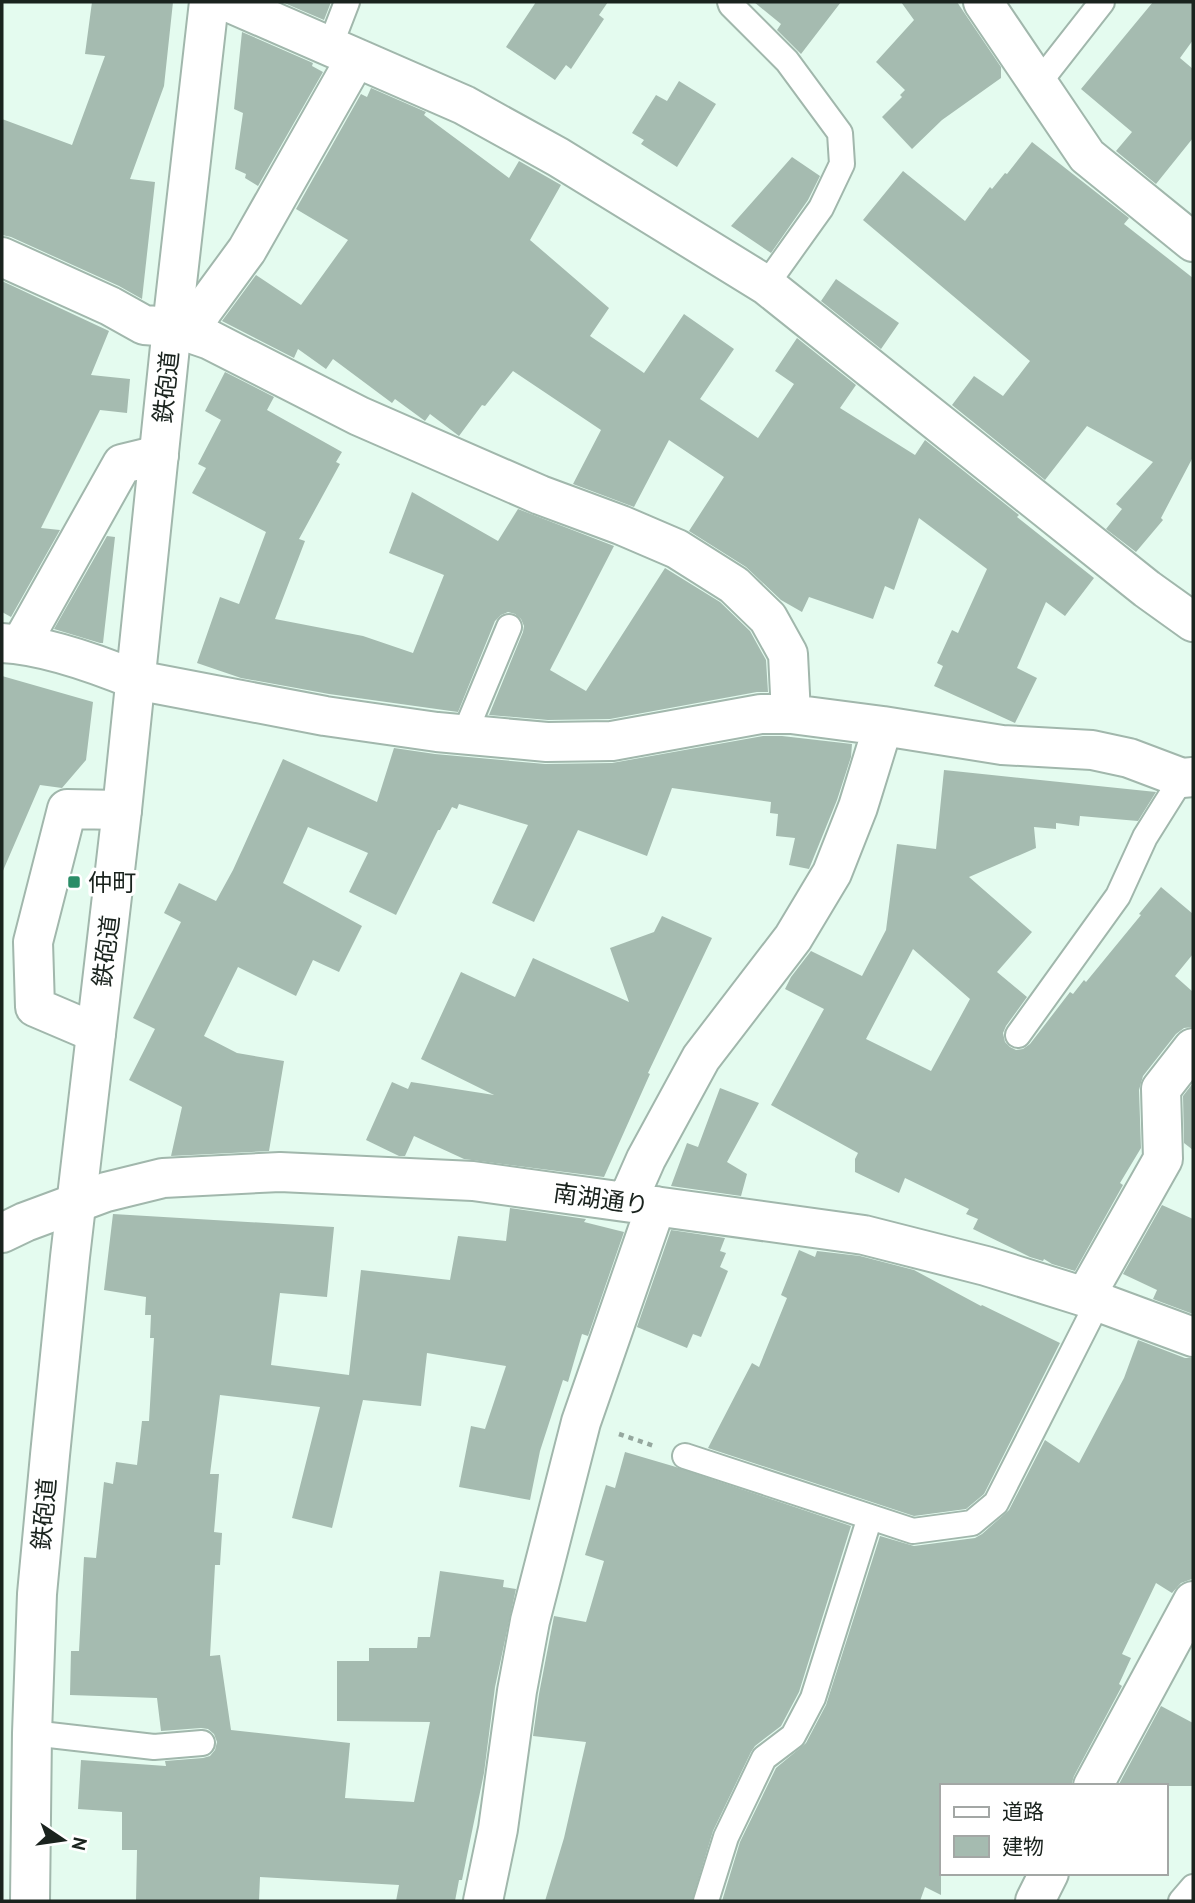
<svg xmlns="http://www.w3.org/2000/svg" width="1195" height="1903" font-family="'PT Sans','Noto Sans JP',sans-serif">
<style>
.building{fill:#a5bbb0;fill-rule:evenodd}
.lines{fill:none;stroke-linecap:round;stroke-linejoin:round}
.service-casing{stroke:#a1b7ac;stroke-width:28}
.minor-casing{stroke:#a1b7ac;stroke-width:42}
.tertiary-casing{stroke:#a1b7ac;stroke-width:42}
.path{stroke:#95a79e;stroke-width:4.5;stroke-dasharray:5 5;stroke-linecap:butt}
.service{stroke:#fff;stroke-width:24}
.minor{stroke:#fff;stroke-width:38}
.tertiary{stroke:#fff;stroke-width:38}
.poi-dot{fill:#2a8d67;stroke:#fff;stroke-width:2.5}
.labels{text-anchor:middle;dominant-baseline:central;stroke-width:7;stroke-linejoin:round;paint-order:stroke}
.street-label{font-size:24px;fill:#1a231e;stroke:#fff}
.poi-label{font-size:24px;fill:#1a231e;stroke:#fff;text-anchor:start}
</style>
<rect width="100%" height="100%" fill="#e4fbef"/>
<path class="building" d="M92 2H173L164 86 130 179 155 182 142 299 119 286 11 237 2 235V119L72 145 105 56 85 54Z
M282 2H331L324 20Z
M536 2H608L599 15 604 19 571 69 566 65 555 80 506 47Z
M754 2H841L801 54 777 30 781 24Z
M901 2H957L1001 67V78L942 120 912 149 882 117 902 97 900 95 905 90 876 62 914 20Z
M1153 2H1193V40L1180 58 1193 69V138L1156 184 1116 151 1132 132 1081 89Z
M242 32 313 63 312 66 323 72 258 186 245 178 246 174 235 169 243 113 234 109Z
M679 81 716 104 677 167 641 144 644 140 632 133 656 95 667 101Z
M371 88 426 112 424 115 509 178 519 161 561 185 530 240 609 308 590 336 644 373 684 314 734 349 700 399 758 438 794 384 775 371 797 338 856 385 840 408 915 455 925 440 1019 515 1017 517 1094 578 1065 616 1046 602 1017 668 1037 678 1015 723 934 686 943 666 937 663 952 630 958 633 987 569 919 518 894 590 885 586 873 619 809 597 802 612 781 600 746 567 689 531 724 477 669 440 634 507 573 484 601 430 513 371 485 406 482 405 459 436 430 414 425 421 395 399 392 403 333 359 326 369 298 349 294 358 222 321 256 275 301 305 348 240 296 209 361 94 367 97Z
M1032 142 1129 218 1124 224 1193 278V457L1161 518 1163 520 1136 552 1106 529 1122 509 1116 504 1153 462 1087 426 1045 480 952 405 974 376 1003 396 1030 361 863 220 903 171 965 221 990 187 992 189 1005 173 1007 174Z
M792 157 820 176 808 200 771 253 731 226Z
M836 279 899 323 881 349 821 301Z
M2 281 109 331 91 375 130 379 127 413 100 410 41 528 60 530 11 617 2 612Z
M225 372 274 397 267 410 342 452 336 462 340 464 299 539 305 541 275 619 363 636 413 653 444 575 389 553 412 492 498 541 518 509 614 546 550 670 586 691 665 568 720 602 750 631 766 660 768 692H757L610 719 548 720 489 715 523 632 524 626 521 619 515 614 508 612 501 615 495 621 458 712 329 694 241 678 197 663 220 597 239 604 266 532 192 493 206 468 198 464 221 420 205 411Z
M107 536 115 537 103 643H100L54 629Z
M2 676 93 702 86 760 62 788 40 785 2 873Z
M763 736H782L852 744 851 757 837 800 809 869 789 865 795 838 776 836 778 814 770 813 771 802 672 788 647 856 578 830 534 922 492 903 528 825 459 804 457 809 452 807 440 830H438L396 915 349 892 368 853 308 827 283 883 362 926 339 972 313 960 296 996 238 967 204 1036 237 1053 284 1061 269 1151 171 1156 182 1107 129 1080 155 1029 133 1018 181 922 164 913 179 883 216 901 233 870 283 759 377 802 394 748 435 754 545 764 612 763Z
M944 770 1156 792 1138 821 1080 816 1079 826 1056 823V829L1034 827 1036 848 969 877 1032 932 997 972 1027 997 1006 1026 1003 1033 1005 1042 1010 1047 1016 1050 1023 1049 1030 1044 1070 992 1073 994 1084 980 1086 982 1141 915 1139 914 1161 887 1193 914V954L1175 976 1193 992V1027L1184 1028 1176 1034 1143 1076 1139 1090 1141 1148 1120 1183 1123 1185 1075 1271 1052 1264 1044 1259 1043 1261 1030 1257 973 1229 978 1219 966 1214 969 1209 905 1178 899 1193 855 1172V1159L858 1153 771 1105 824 1009 785 989 791 977 811 951 862 976 886 930 897 844 936 849ZM913 949 970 999 931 1071 866 1039Z
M662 916 712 938 648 1073 650 1074 604 1177 464 1159 414 1136 405 1156H399L366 1140 392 1082 408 1089 411 1082 494 1095 421 1059 461 972 515 997 533 958 629 1002 610 948 654 932Z
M1193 1083V1150L1184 1143 1183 1096Z
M720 1088 759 1103 727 1162 747 1174 741 1196 671 1186 687 1143 698 1147Z
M1162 1205 1193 1219V1314L1153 1299 1157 1290 1123 1274Z
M510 1208 586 1219 584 1222 624 1232 588 1336 582 1334 568 1382 563 1380 540 1451 530 1500 459 1487 471 1426 485 1429 506 1366 427 1353 421 1406 363 1400 332 1528 292 1518 320 1407 220 1395 210 1474H219L214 1532 222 1533 220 1565H215L210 1656 220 1655 231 1730 350 1743 345 1798 414 1802 430 1722 337 1721V1661H369V1648H417L418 1637H430L440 1571 504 1580 503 1587 516 1589 495 1687 484 1773 462 1880H459L455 1901H396L399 1885 260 1877 259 1901H136L137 1850H122V1812L78 1809 81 1760 166 1766 165 1761 203 1758 210 1756 215 1750 217 1742 214 1734 208 1729 201 1728 161 1731 157 1698 70 1695 71 1651H79L84 1557 96 1558 104 1482 113 1484 116 1462 137 1465 142 1421H149L154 1338H150L151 1315H145L146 1297 104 1290 113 1214 334 1227 327 1297 280 1293 271 1365 349 1375 361 1270 450 1280 458 1236 506 1241Z
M671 1230 725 1238 720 1251 726 1253 720 1267 728 1271 701 1337 693 1334 687 1348 637 1327Z
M799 1250 815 1257 817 1251 860 1256 914 1270 981 1306 982 1305 1060 1343 984 1494 966 1509 914 1516 708 1448 752 1363 759 1367 787 1298 781 1295Z
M1138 1340 1185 1358H1193V1577L1192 1579 1181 1583 1172 1593 1156 1583 1122 1654 1131 1658 1119 1684 1122 1686 1074 1776 1071 1786H941V1895L925 1887 920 1901H722L740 1842 776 1768 806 1743 826 1705 880 1536 914 1546 975 1538 982 1534 1009 1510 1045 1440 1079 1463 1124 1378Z
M625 1452 676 1467 851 1526 799 1692 781 1726 755 1746 751 1752 713 1831 692 1901H545L564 1838 586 1742 533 1736 539 1694 554 1616 586 1622 604 1561 585 1555 606 1485 615 1488Z
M1161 1706 1193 1723V1786H1118Z"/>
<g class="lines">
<g class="service-casing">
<path id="service" d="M730 2 731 5 787 61 840 133 842 164 821 208 766 285
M330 46 347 2
M1037 85 1102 2
M464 735 509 627
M1018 1035 1118 896 1145 837 1182 778
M685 1456 913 1531 972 1523 996 1503 1098 1302
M32 1733 154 1747 202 1743
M706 1901 726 1837 764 1758 793 1736 813 1698 870 1517
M1181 1901 1193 1887"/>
</g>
<g class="minor-casing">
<path id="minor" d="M228 2 464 105 558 157 766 285 1147 589 1193 622
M983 2 1087 156 1193 242
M2 257 110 306 144 325 172 327 210 340 359 416 540 495 621 525 677 549 734 585 768 618 788 654 791 714
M190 332 203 310 247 250 356 58
M2 643C43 645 97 664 136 680L325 716 437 732 547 742 612 741 761 714H791L883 726 1002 745 1092 750 1129 758 1182 778 1193 777
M21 644 122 464 159 455
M96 1033 35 1007 33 942 67 809 122 810
M627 1202 646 1159 701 1058 793 938 832 873 858 807 883 726
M2 1233 25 1222 106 1192 163 1178 280 1172 473 1181 864 1235 986 1266 1085 1297 1193 1337
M1085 1297 1163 1159 1161 1089 1193 1048
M1093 1786 1193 1601
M483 1901 498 1829 517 1691 530 1621 581 1422 656 1206
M1035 1901 1049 1873"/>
</g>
<g class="tertiary-casing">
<path id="tertiary" d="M30 1901 32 1733 37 1594 50 1455 70 1257 122 810 172 327 209 2"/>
</g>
<path class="path" d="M619 1434 654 1446"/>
<use href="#service" class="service"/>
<use href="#minor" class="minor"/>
<use href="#tertiary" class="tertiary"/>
</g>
<rect class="poi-dot" x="67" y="875" width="14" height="14" rx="3.5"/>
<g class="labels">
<g class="street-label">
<text transform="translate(166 387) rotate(-84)">鉄砲道</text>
<text transform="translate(106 951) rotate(-83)">鉄砲道</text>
<text transform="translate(601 1199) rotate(8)">南湖通り</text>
<text transform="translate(44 1514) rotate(-85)">鉄砲道</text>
</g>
<g class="poi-label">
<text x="88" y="882">仲町</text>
</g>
</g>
<rect width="1195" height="1903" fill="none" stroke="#1a231e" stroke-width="7"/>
<rect x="940" y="1784" width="228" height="91" fill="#ffffff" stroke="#a3a7a5" stroke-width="2"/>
<rect x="954" y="1807" width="35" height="10" fill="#ffffff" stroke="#a3a7a5" stroke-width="2"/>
<text x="1002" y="1819" font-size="21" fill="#1a231e">道路</text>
<rect x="954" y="1836" width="35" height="21" fill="#a5bbb0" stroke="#a3a7a5" stroke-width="2"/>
<text x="1002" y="1854" font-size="21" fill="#1a231e">建物</text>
<g transform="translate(63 1840) rotate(103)" stroke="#ffffff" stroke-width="5" paint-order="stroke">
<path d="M0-5L12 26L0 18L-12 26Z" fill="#1a231e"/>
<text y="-10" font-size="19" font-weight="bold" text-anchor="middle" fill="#1a231e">N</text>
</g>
</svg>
